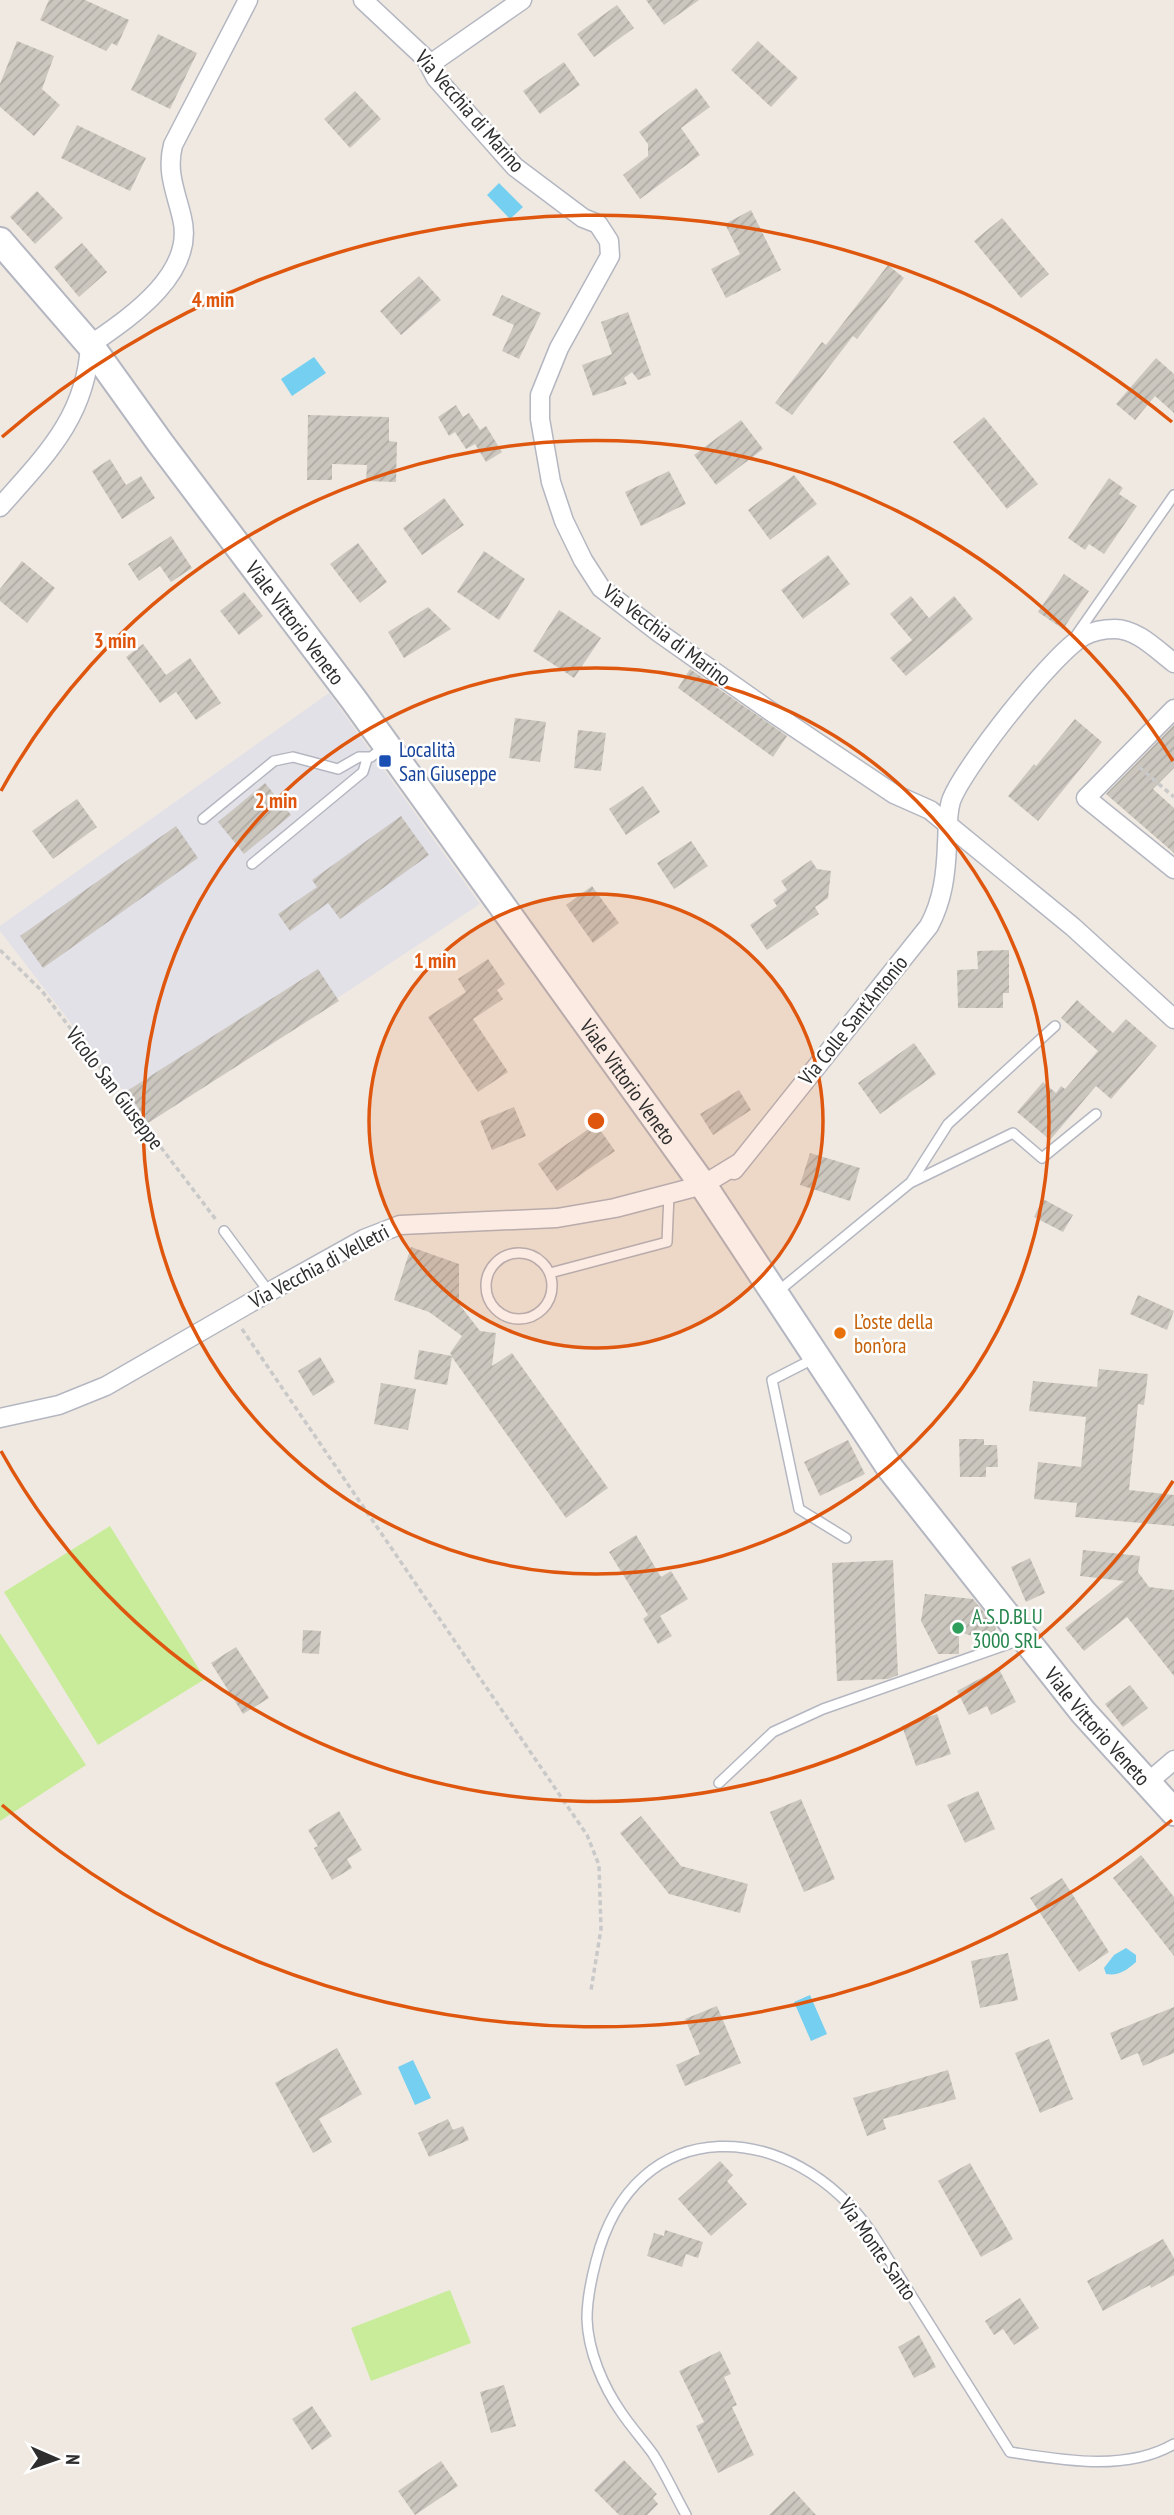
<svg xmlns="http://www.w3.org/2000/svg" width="1174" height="2515" font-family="'PT Sans Narrow',sans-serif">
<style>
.industrial{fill:#e3e1e8}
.pitch{fill:#c9ec9a}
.water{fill:#75cff0}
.building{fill:url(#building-hatch)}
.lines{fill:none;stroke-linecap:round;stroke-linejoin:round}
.service-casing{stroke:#b4b7c1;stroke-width:12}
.minor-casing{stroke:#b4b7c1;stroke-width:21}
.secondary-casing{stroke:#b4b7c1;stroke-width:30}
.path{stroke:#c9c9c9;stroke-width:3.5;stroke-dasharray:5 3.5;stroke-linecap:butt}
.service{stroke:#fff;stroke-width:9}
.minor{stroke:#fff;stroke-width:18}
.secondary{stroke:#fff;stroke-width:26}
.ring{fill:none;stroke:#df570e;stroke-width:3.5}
.transit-dot{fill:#1a4fb4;stroke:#fff;stroke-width:2.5}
.food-dot{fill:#e8710a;stroke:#fff;stroke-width:2.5}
.leisure-dot{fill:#2e9e5b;stroke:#fff;stroke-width:2.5}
.labels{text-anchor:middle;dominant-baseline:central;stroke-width:5;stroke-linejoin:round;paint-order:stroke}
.street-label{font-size:21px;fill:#2e2e2e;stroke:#fff}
.transit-label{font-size:21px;fill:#164399;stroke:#fff;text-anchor:start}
.food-label{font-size:21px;fill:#c56008;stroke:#fff;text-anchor:start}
.leisure-label{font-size:21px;fill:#27864d;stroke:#fff;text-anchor:start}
.centre{fill:#df570e;stroke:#fff;stroke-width:3.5}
.ring-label{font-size:21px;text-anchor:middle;font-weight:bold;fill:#df570e;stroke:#fff;stroke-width:5;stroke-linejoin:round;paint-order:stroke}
</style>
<defs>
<pattern id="building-hatch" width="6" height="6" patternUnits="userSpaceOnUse" patternTransform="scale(1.75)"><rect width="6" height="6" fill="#cbc7bf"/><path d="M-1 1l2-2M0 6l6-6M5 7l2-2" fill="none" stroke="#afaba4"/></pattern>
</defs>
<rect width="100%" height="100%" fill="#efe9e1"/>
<path class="industrial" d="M329 693 480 904 148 1123 0 931V926Z"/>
<path class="pitch" d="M110 1526 205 1679 98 1745 4 1592Z
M0 1633 86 1765 0 1821Z
M450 2290 471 2343 371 2381 351 2328Z"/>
<path class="water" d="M499 183 523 207 510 219 487 195Z
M314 357 326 373 292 396 281 379Z
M1126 1948 1136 1955V1962C1127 1970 1119 1976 1106 1974L1104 1968 1114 1955Z
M810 1995 827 2034 811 2041 794 2002Z
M413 2060 431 2098 415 2105 398 2067Z"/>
<path class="building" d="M49 0H85L129 20 117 46 112 43 106 51 40 20Z
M646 0H699L664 25Z
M617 5 634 28 594 57 577 34Z
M158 34 197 53 170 109 131 90Z
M17 41 54 56 42 89 60 105 34 136 0 107V84Z
M758 41 798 78 771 107 731 70Z
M564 62 580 85 540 114 523 91Z
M696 88 710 107 681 128 700 155 640 199 623 175 648 156V144L639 132Z
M355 91 381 119 350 148 324 119Z
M77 125 146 158 130 191 61 158Z
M37 191 63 218 35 244 10 217Z
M751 210 781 270 726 298 711 269 740 254 725 224Z
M1002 218 1049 274 1021 298 974 241Z
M82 243 107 272 79 297 54 267Z
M888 265 904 278 857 339 853 336 792 415 775 403 822 342 826 345Z
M419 276 441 300 401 335 380 311Z
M502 295 541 313 519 359 502 351 514 325 492 315Z
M628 312 651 375 638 380 632 372 624 378 627 384 593 396 582 365 612 354 601 322Z
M1156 358 1174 374V413L1155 396 1135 420 1116 404Z
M456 405 463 417 469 413 480 430 486 426 502 452 486 462 475 444 466 449 455 432 449 436 438 417Z
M308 415 389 417V441L397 442 396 482 366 481 367 465 332 464V480H307Z
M984 417 1038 484 1007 509 953 442Z
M741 420 763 449 716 485 694 455Z
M110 459 126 485 141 476 155 498 122 519 92 471Z
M669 471 686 504 641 526 625 492Z
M794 475 817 504 770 540 748 510Z
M1109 478 1123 488 1119 494 1137 506 1104 554 1089 544 1085 550 1068 538Z
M444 498 464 525 422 555 403 528Z
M171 536 192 568 171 582 160 566 139 581 128 564Z
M358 543 387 582 360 603 330 564Z
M484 551 525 579 499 620 457 592Z
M828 555 850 584 803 619 781 590Z
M22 561 55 588 27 623 0 601V589Z
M1064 574 1089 591 1063 629 1038 612Z
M244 592 263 616 239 635 220 611Z
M911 596 929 618 954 596 973 619 906 676 890 658 912 640 890 614Z
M428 607 451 629 404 658 388 632Z
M559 610 601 638 574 678 533 651Z
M143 644 166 675 190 658 221 703 196 720 176 692 160 703 126 657Z
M690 669 787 736 773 757 678 688Z
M515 718 546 722 540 762 509 758Z
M1075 719 1102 742 1038 821 1008 796 1034 764 1036 766Z
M1174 725V768L1153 789 1174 808V853L1106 794Z
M578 730 606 733 601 771 574 768Z
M265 783 291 815 244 854 218 822Z
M643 786 660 812 626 835 609 809Z
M77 799 97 827 53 859 32 831Z
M401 816 429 855 340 919 328 903 290 931 278 914 317 887 312 880Z
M176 826 198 858 43 968 20 936Z
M691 841 708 866 674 889 657 863Z
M811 860 817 869 831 871 828 898 815 907 819 914 767 950 750 925 777 906 773 900 787 890 781 881Z
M592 886 619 923 593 943 566 905Z
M1009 950V993H1003V1008H958L957 970 978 969 977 951Z
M488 959 505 984 497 990 503 999 473 1019 508 1072 478 1092 428 1017 466 992 458 979Z
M318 969 339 1001 148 1123 127 1091Z
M1077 1000 1113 1033 1126 1019 1157 1046 1111 1099 1096 1086 1050 1140 1017 1112 1043 1082 1056 1093 1061 1086 1065 1089 1098 1051 1061 1018Z
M914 1043 936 1074 880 1114 858 1083Z
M739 1090 751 1110 713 1135 700 1114Z
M514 1107 526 1136 492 1150 480 1121Z
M596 1124 615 1151 557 1191 538 1164Z
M810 1153 860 1168 850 1201 800 1185Z
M1043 1199 1073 1215 1063 1232 1034 1217Z
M411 1247 459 1264V1304L480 1331 496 1333 492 1366 512 1353 608 1488 566 1518 452 1357 447 1385 414 1379 419 1350 452 1356 450 1353 462 1336 429 1312 394 1300Z
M1138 1295 1174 1311 1167 1330 1130 1314Z
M320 1357 335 1382 313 1396 298 1371Z
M1099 1369 1148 1374 1144 1405 1138 1404 1129 1490 1174 1495V1526L1075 1517 1077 1503 1034 1499 1038 1462 1081 1467 1086 1417 1029 1411 1033 1381 1097 1387Z
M381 1383 416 1389 408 1430 374 1424Z
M959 1439H984V1445H997L998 1467H986V1477H960Z
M848 1440 865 1474 820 1496 804 1462Z
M636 1535 661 1577 671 1571 688 1599 660 1616 672 1636 658 1644 643 1619 648 1615 609 1552Z
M1083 1550 1140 1556 1138 1572 1149 1587 1174 1590V1676L1127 1617 1084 1651 1065 1628 1124 1581 1080 1576Z
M1030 1558 1045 1593 1026 1602 1011 1567Z
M893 1560 898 1675 888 1679 837 1681 832 1563Z
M925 1594 973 1599 996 1627 993 1642 959 1632V1654H938L921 1621Z
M303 1630 321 1631 319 1654 302 1653Z
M236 1647 269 1698 243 1714 211 1663Z
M994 1671H1000L1016 1702 991 1715 987 1706 969 1715 957 1691Z
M1130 1685 1148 1708 1123 1727 1105 1704Z
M937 1714 951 1754 916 1766 902 1726Z
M978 1791 995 1829 965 1843 947 1805Z
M801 1799 835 1879 804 1892 770 1812Z
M339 1811 362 1850 347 1859 352 1868 332 1880 314 1848 318 1846 308 1830Z
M641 1816 681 1866 748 1884 740 1913 669 1894 620 1833Z
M1141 1855 1174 1897V1956L1113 1878Z
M1062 1878 1109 1952 1079 1972 1030 1898Z
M1008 1953 1018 2000 980 2008 971 1961Z
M717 2006 741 2063 685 2086 676 2065 700 2054 685 2019Z
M1174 2007V2053L1143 2066 1138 2053 1121 2060 1110 2033Z
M1049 2039 1073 2099 1040 2113 1015 2053Z
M337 2048 362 2094 319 2119 332 2142 313 2153 275 2083Z
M948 2070 956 2099 883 2119 886 2129 867 2136 853 2098Z
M448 2119 453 2130 463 2126 469 2140 429 2157 418 2133Z
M720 2161 733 2175 727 2181 747 2204 711 2236 678 2199Z
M970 2163 1013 2239 981 2257 938 2181Z
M665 2230 703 2242 698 2258 686 2254 682 2267 647 2256 654 2233 664 2236Z
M1163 2239 1174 2258V2275L1151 2288 1150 2285 1103 2311 1087 2281Z
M1020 2298 1039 2328 1014 2345 1003 2329 994 2335 985 2321Z
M919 2335 936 2367 914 2378 898 2347Z
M720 2351 731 2374 724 2377 737 2405 732 2407 754 2455 718 2473 696 2426 704 2422 679 2371Z
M504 2385 516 2426 491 2433 480 2392Z
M312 2406 332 2436 312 2450 292 2419Z
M624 2460 657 2494 653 2498 658 2504 647 2515H619L594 2490Z
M441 2461 458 2486 415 2515 398 2491Z
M794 2491 816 2515H769Z"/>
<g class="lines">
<g class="service-casing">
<path id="service" d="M1077 634 1174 495
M203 819 274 761 293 757 338 769 359 757H371L384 747
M252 864 363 772 367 759
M911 1182 948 1124 1055 1026
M224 1231 269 1292
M486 1286a33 33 0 1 1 66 0a33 33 0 1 1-66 0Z
M550 1273 667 1242 669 1194
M776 1293 910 1183 1013 1133 1042 1158 1096 1114
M815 1358 772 1380 799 1509 846 1538
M719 1783 773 1732 823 1709 1020 1640
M686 2515C675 2495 665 2473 653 2454 643 2440 631 2427 621 2412 603 2386 588 2351 587 2319 587 2299 591 2280 596 2261 635 2108 793 2118 872 2233L1010 2452C1062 2460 1126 2472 1174 2444"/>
</g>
<g class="minor-casing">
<path id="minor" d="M363 0 426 59 436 78 515 167 583 218 598 224 609 241 610 256 559 348 540 395V419L551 482 564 521 583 560 601 588 658 632 770 711 894 794 930 810 1073 927 1174 1019
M429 65 522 0
M0 507C45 456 86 417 90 345 129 318 196 274 182 218 176 192 166 172 173 145L248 0
M1174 709 1086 798 1174 869
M734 1170 929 926C943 900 946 873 947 844 948 830 947 814 951 801 962 769 1055 651 1084 636 1093 631 1105 629 1115 629 1137 629 1157 650 1174 663
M0 1418 59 1405 106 1386 269 1292 364 1239 400 1225 557 1218 615 1208 703 1185 739 1163
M1147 1783 1174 1760"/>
</g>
<g class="secondary-casing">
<g id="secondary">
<path id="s1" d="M0 241 90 345 161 444 354 700 703 1185 890 1468 1083 1712 1174 1812"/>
</g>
</g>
<path class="path" d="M1139 767 1174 797
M0 950 42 991 217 1221
M242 1329 587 1835 599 1865 601 1929 591 1990"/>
<use href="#service" class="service"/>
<use href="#minor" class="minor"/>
<use href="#secondary" class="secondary"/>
</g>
<circle cx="596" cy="1121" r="227" fill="#df570e" fill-opacity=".12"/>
<g class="ring">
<circle cx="596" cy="1121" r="227"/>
<circle cx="596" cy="1121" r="453"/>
<path d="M1173 1481A680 680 0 0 1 1 1451M1 791A680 680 0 0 1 1173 761"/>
<path d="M1172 1820A906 906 0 0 1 2 1805M2 437A906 906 0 0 1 1172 422"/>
</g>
<rect class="transit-dot" x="378" y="754" width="14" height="14" rx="3.5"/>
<circle class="food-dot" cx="840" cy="1333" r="7"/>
<circle class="leisure-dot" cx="958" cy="1628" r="7"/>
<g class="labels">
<g class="street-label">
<text transform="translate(470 111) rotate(49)">Via Vecchia di Marino</text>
<text stroke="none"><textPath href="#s1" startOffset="483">Viale Vittorio Veneto</textPath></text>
<text transform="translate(667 635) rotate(37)">Via Vecchia di Marino</text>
<text transform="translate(853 1020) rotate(-51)">Via Colle Sant'Antonio</text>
<text stroke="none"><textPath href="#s1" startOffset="1050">Viale Vittorio Veneto</textPath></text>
<text transform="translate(115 1088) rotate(53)">Vicolo San Giuseppe</text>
<text transform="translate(319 1266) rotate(-28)">Via Vecchia di Velletri</text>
<text stroke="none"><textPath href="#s1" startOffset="1848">Viale Vittorio Veneto</textPath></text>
<text transform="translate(878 2249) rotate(55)">Via Monte Santo</text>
</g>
<g class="transit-label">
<text x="399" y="749">Località<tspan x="399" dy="24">San Giuseppe</tspan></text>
</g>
<g class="food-label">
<text x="854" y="1321">L’oste della<tspan x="854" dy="24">bon’ora</tspan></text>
</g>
<g class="leisure-label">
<text x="972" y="1616">A.S.D.BLU<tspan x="972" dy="24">3000 SRL</tspan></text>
</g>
</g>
<circle cx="596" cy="1121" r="10" class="centre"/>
<g class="ring-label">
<text x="213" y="307">4 min</text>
<text x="115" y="648">3 min</text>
<text x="276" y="808">2 min</text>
<text x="435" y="968">1 min</text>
</g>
<g transform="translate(56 2459) rotate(92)" stroke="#ffffff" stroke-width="5" paint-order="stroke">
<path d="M0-5L12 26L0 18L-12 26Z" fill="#2e2e2e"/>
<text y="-10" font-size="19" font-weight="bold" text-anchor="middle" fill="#2e2e2e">N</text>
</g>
</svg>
